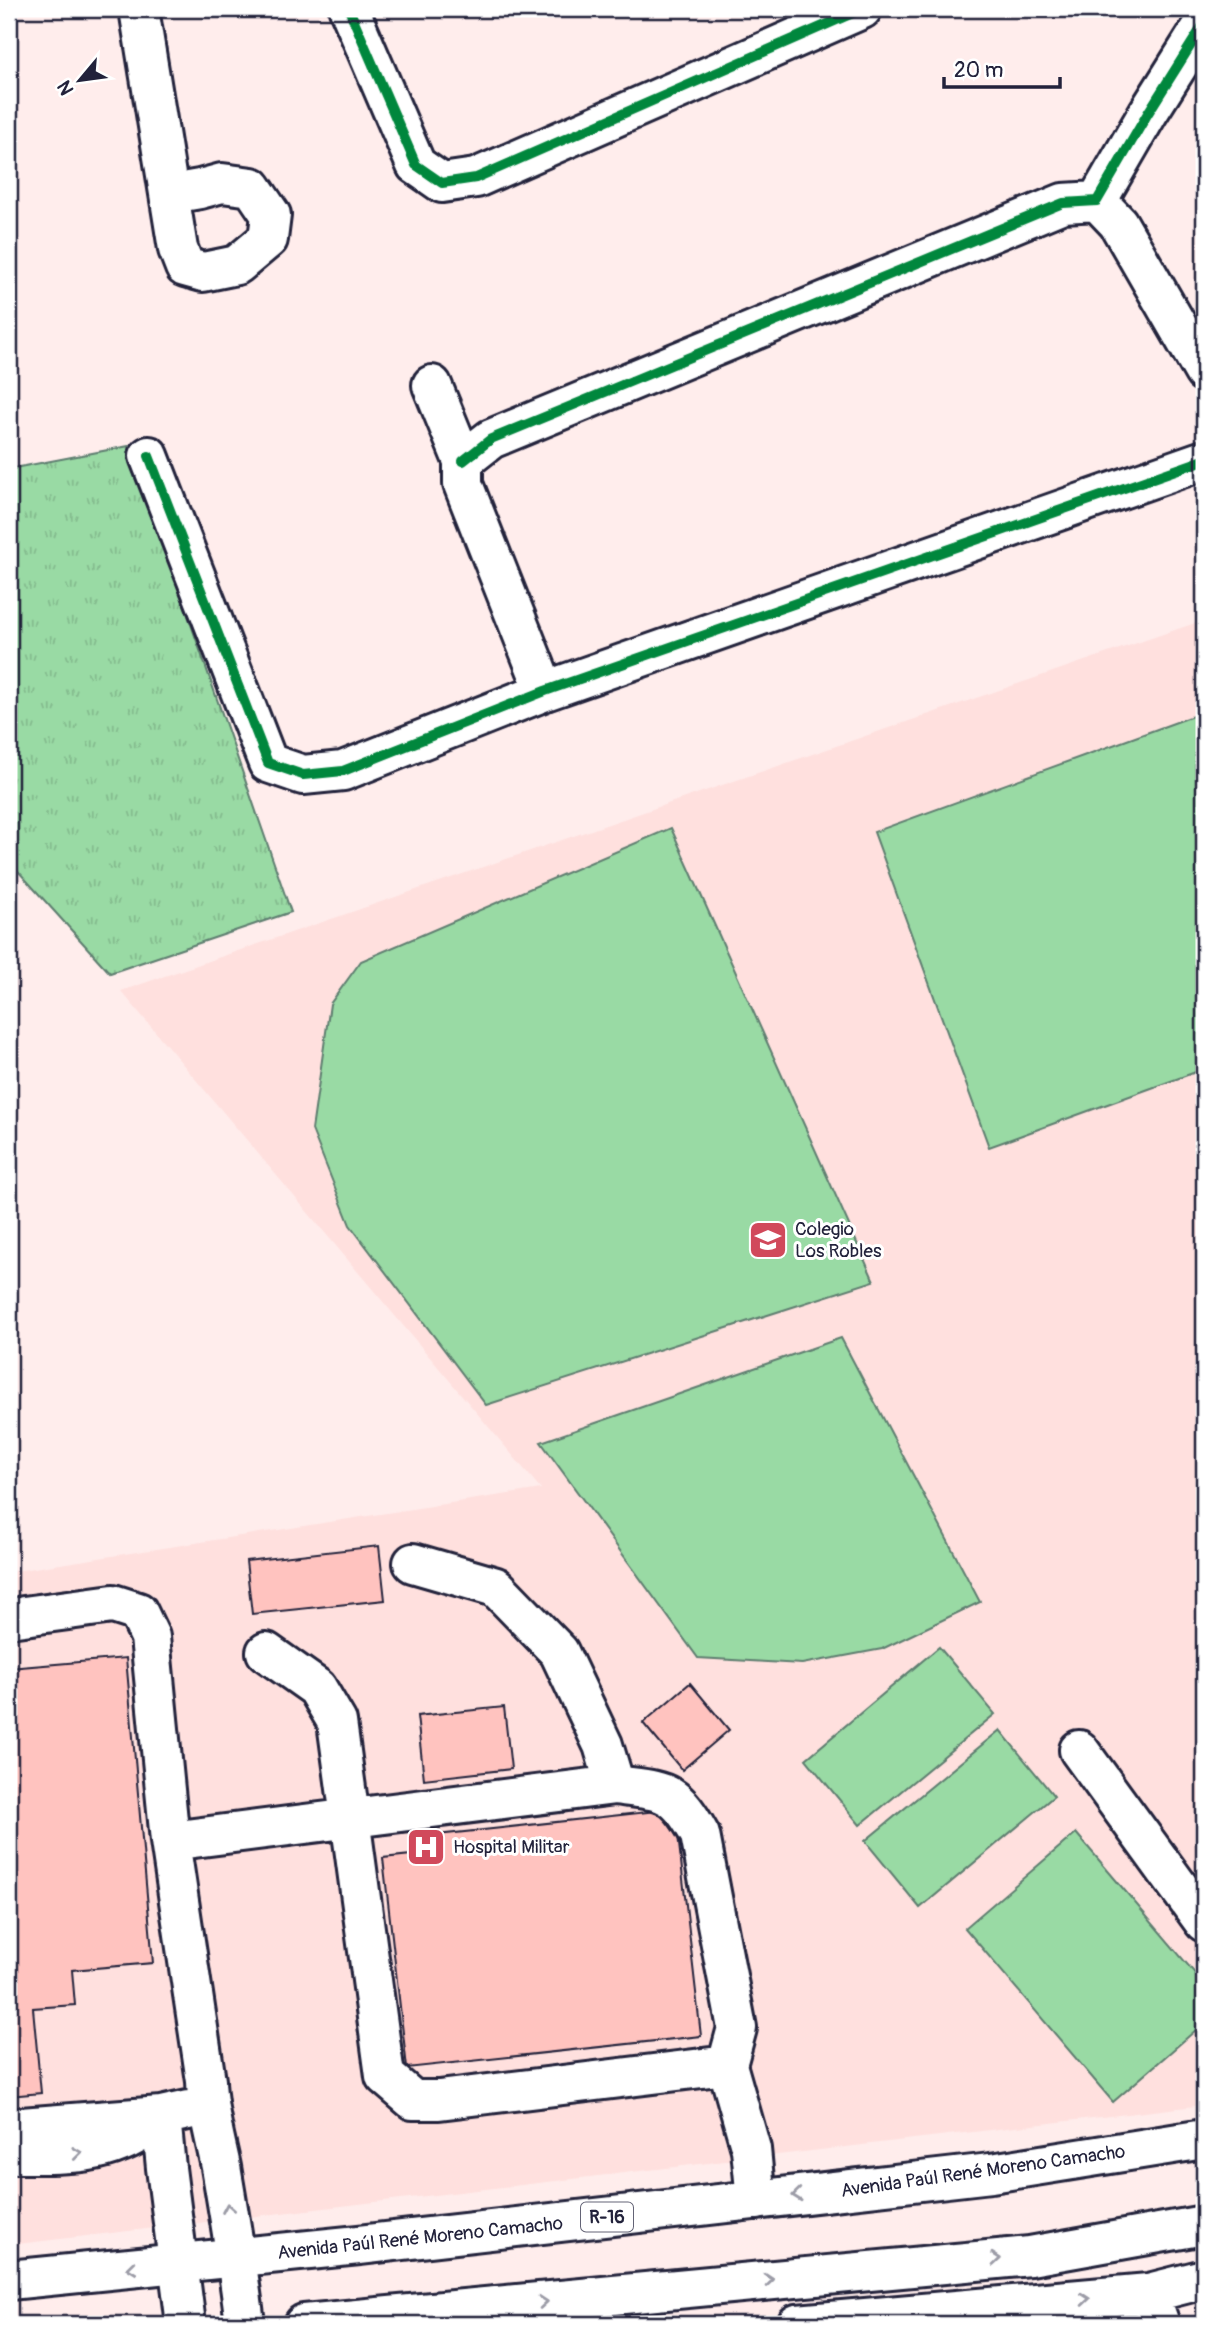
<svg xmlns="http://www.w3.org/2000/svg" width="1213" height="2333" font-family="Pangolin,sans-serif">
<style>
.built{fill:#ffe0de}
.park{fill:url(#park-tufts);stroke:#5e7e70;stroke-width:2}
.pitch{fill:#99daa4;stroke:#5e7e70;stroke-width:2}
.building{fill:#ffc3bf;stroke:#22223b;stroke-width:2}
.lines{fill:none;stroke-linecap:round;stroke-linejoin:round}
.minor-casing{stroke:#22223b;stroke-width:44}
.major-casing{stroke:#22223b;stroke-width:44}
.minor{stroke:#fff;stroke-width:38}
.major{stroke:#fff;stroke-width:38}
.cycleway-casing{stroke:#fff;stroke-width:15}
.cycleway{stroke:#00873e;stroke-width:10}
.oneway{stroke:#9c9ca7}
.labels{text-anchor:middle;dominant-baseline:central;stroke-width:6;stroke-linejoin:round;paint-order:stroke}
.shield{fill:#fff;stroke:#646476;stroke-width:2}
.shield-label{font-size:18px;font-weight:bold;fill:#22223b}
.poi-label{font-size:19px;fill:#22223b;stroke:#fff;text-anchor:start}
.street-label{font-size:19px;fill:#22223b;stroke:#fff}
</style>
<defs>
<pattern id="park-tufts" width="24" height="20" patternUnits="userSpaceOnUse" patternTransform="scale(1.75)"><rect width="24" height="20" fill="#99daa4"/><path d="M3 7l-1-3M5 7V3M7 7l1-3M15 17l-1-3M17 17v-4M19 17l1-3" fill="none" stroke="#84bb8e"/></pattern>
</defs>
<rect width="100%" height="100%" fill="#ffedec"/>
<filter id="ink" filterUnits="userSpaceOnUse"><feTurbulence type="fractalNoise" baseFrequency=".0143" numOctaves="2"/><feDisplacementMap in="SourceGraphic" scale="14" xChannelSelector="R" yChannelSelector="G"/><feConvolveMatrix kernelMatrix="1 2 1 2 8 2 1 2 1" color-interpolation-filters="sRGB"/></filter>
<g filter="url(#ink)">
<path class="built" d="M1204 620V2105L9 2245V1572L541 1489 121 991Z"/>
<path class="park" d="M129 446 291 912 110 973 9 861V469Z"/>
<path class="pitch" d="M1204 712V1069L989 1147 874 832Z
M671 828 874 1281 486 1405 350 1225 312 1130 330 1004 361 961Z
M841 1338 980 1602 882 1649 802 1664 698 1658 541 1442Z
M939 1647 995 1714 860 1825 806 1759Z
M1000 1730 1054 1796 920 1908 865 1841Z
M1076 1833 1204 1984V2023L1113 2102 965 1928Z"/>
<path class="building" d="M379 1546 385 1600 252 1614 246 1561Z
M126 1658 153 1963 72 1970 75 2005 33 2008 41 2093 9 2096V1668Z
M690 1683 729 1730 682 1770 643 1723Z
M504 1707 511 1769 424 1779 417 1716Z
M675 1809 701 2036 407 2068 383 1858 430 1853 428 1836Z"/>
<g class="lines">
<g class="minor-casing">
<path id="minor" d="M139 9 178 249 185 267 203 272 237 265 268 239 271 215 252 187 222 183 200 189 171 194
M349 9 416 165 442 183 476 178 862 9
M1097 201 1118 223 1204 372
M432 385 463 461V484L545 691
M149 456 268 763 303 775 343 771 545 691 1204 460
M463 461 491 439 1063 203 1097 201 1148 113 1204 24
M413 1563 496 1587 559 1652 603 1745 615 1785
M9 1618 113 1604 138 1612 150 1637 170 1841 206 2081C207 2111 215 2138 221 2167 230 2220 239 2272 245 2324
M266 1652 317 1688 337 1722 385 2076 413 2100H439L727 2065
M1079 1750 1204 1922
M170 1841 615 1785C665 1792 674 1788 700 1835L737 2028 727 2065 751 2149 756 2200
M161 2116 166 2168 186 2324
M9 2128 161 2116 188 2110
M9 2154C59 2154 106 2158 149 2126
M1149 2293 1160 2324
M797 2324 1149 2293 1204 2279"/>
</g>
<g class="major-casing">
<path id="major" d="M9 2280 359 2245 991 2173 1204 2139
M304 2324 1030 2256 1204 2225"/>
</g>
<use href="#minor" class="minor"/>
<use href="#major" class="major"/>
<g class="cycleway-casing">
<path id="cycleway" d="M349 9 416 165 442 183 476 178 862 9
M149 456 268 763 303 775 343 771 545 691 1204 460
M463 461 491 439 1063 203 1097 201 1148 113 1204 24"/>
</g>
<use href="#cycleway" class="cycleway"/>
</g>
<defs><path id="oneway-chevron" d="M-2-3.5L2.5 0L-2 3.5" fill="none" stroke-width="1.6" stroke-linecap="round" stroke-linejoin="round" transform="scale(1.75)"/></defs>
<g class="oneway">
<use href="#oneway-chevron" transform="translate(77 2153) rotate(-7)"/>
<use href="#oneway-chevron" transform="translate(797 2195) rotate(174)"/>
<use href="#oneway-chevron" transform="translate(228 2208) rotate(-100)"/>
<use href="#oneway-chevron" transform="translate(996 2259) rotate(-5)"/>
<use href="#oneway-chevron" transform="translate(132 2268) rotate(174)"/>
<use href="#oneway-chevron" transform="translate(769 2280) rotate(-5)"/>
<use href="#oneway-chevron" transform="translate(1085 2299) rotate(-5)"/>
<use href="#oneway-chevron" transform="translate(543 2302) rotate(-5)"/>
</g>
</g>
<defs>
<g id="school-square" transform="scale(2.0125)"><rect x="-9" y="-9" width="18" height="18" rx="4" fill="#d1495b" stroke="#fff"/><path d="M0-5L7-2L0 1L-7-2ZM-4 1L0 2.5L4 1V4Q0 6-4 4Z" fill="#fff"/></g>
<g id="hospital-square" transform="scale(2.0125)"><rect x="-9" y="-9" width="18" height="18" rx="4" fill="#d1495b" stroke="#fff"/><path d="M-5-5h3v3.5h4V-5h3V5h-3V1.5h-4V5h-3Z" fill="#fff"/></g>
</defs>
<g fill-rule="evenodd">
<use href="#school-square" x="768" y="1240"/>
<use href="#hospital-square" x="426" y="1847"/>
</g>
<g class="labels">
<rect class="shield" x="581" y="2202.5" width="52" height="29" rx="5"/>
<g class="shield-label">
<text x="607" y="2217">R-16</text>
</g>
<g class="poi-label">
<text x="795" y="1229">Colegio<tspan x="795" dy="22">Los Robles</tspan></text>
<text x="453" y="1847">Hospital Militar</text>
</g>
<g class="street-label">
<text transform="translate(983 2171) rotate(-8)">Avenida Paúl René Moreno Camacho</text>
<text transform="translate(420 2238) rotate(-6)">Avenida Paúl René Moreno Camacho</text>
</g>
</g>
<rect width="1213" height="2333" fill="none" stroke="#fff" stroke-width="35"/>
<rect x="18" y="18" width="1178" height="2298" fill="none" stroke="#22223b" stroke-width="2.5" filter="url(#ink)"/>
<g transform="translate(80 80) rotate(241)" stroke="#ffffff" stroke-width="5" paint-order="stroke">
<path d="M0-5L12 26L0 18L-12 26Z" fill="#22223b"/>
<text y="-10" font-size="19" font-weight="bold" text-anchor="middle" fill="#22223b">N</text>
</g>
<path d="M944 77v10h116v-10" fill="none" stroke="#22223b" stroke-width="3.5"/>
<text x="954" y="77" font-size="21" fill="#22223b" stroke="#ffffff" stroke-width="5" paint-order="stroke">20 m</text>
</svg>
